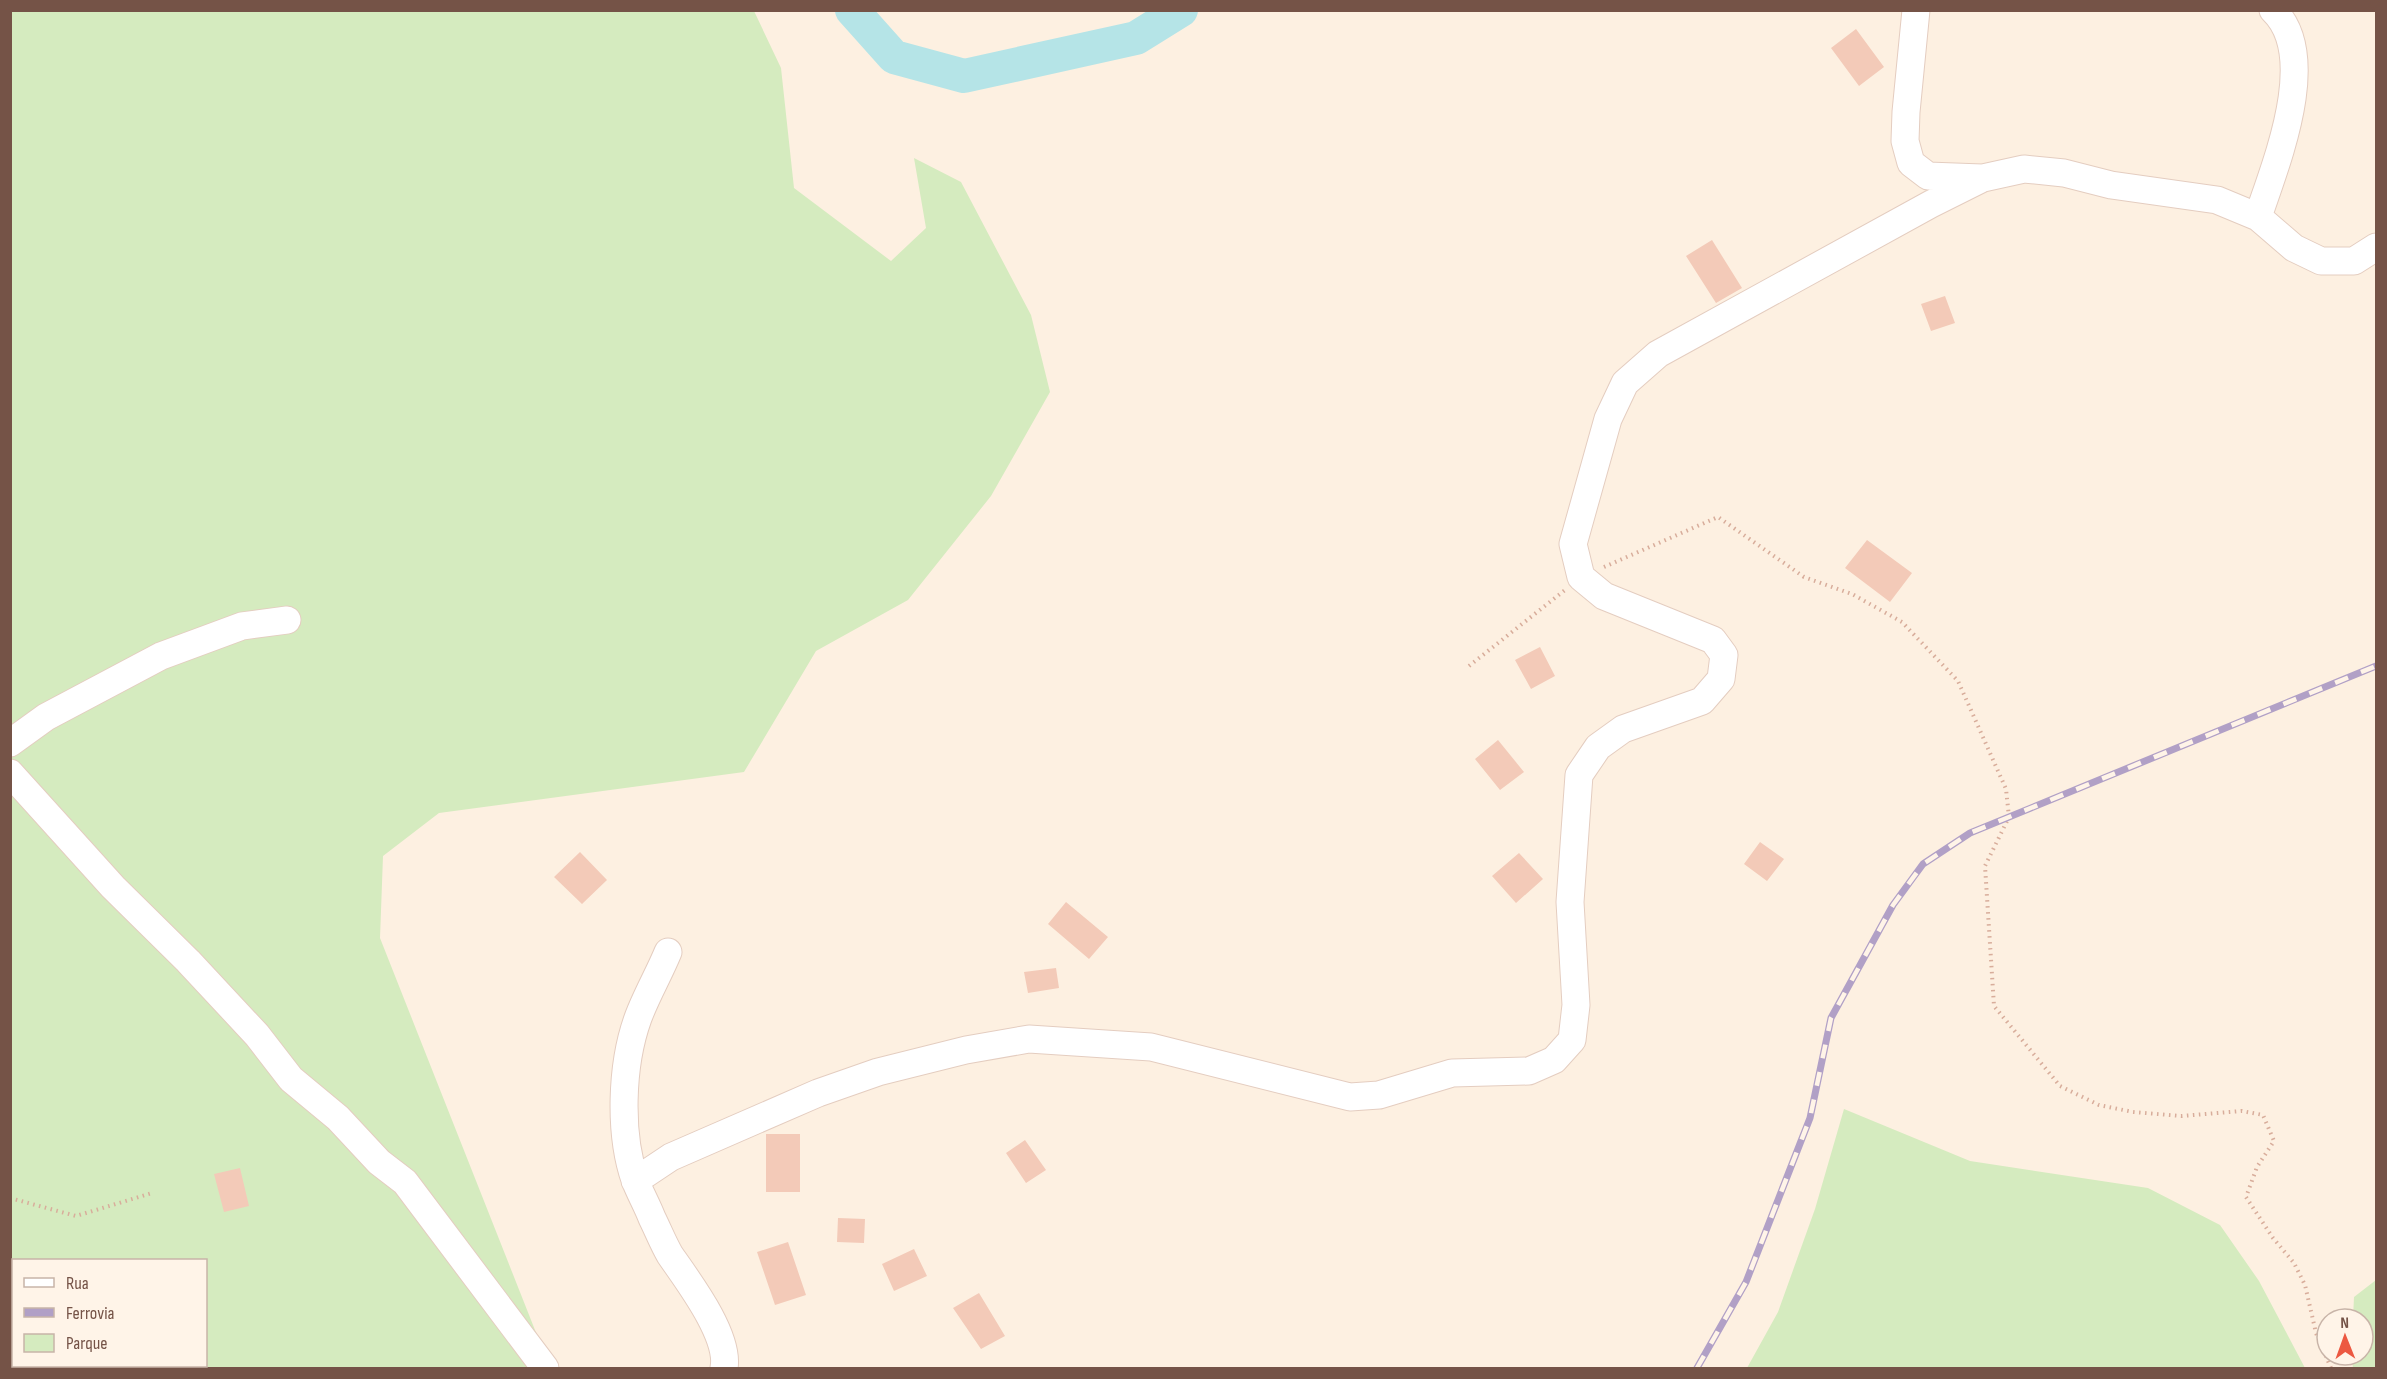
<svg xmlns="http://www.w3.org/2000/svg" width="2387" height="1379" font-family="'Sofia Sans Condensed',sans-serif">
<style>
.green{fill:#d5ebbf;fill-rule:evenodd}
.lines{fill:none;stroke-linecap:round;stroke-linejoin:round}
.river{stroke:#b5e4e7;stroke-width:34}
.building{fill:#f3cab8}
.minor-casing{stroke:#e4cdc0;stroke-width:29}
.path{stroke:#d8ad9b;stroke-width:4;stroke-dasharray:1.5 4.5;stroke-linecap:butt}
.minor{stroke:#fff;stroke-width:27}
.rail-casing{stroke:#b1a0c6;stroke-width:7}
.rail{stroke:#fff4e8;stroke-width:4.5;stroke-dasharray:14;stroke-linecap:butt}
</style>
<rect width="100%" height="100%" fill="#fdf0e1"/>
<path class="green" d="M10 11H754L781 68 794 188 891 261 926 228 914 158 961 182 1031 315 1050 392 991 496 908 600 816 651 744 772 439 813 383 856 380 938 550 1368H11ZM14 1260H206V1366H14Z
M1844 1109 1970 1161 2148 1188 2220 1225 2259 1281 2305 1368H1747L1778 1312 1815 1209Z
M2376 1280V1368H2353L2351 1355H2363V1319H2353L2354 1297Z"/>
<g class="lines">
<path class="river" d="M852 10 894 57 964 76 1136 38 1181 10"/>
</g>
<path class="building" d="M1856 29 1884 67 1859 86 1831 48Z
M1712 240 1742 288 1716 303 1686 256Z
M1945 296 1955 323 1931 331 1921 304Z
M1867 540 1912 573 1890 602 1845 568Z
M1540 647 1555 676 1531 689 1515 660Z
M1498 740 1524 772 1500 790 1475 759Z
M1760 842 1784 859 1767 881 1744 864Z
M580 852 607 880 582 904 554 877Z
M1519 853 1543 879 1516 903 1492 876Z
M1066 902 1108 937 1089 959 1048 924Z
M1056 968 1059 988 1028 993 1024 972Z
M766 1134H800V1192H766Z
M1025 1140 1046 1170 1026 1183 1006 1153Z
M240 1168 249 1206 224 1212 214 1174Z
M838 1218 865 1219 864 1243 837 1242Z
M788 1242 806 1295 775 1305 757 1252Z
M914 1249 927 1276 894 1291 882 1264Z
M979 1293 1005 1336 981 1349 953 1308Z"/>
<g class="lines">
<g class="minor-casing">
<path id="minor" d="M1916 10 1906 112 1905 141 1911 163 1928 176 1982 178
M2258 217C2275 165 2321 56 2273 10
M10 743 46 717 161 656 242 626 287 620
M10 773 113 887 188 961 257 1035 291 1079 338 1118 379 1162 405 1182 545 1368
M668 952C659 974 646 996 638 1018 621 1065 619 1134 635 1180 640 1193 647 1205 652 1218 658 1230 663 1243 670 1255 688 1281 730 1336 724 1368
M635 1181 671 1157 818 1093 878 1072 966 1050 1029 1039 1151 1047 1350 1097 1379 1095 1452 1073 1529 1071 1554 1060 1572 1040 1576 1005 1570 902 1579 775 1598 747 1623 729 1702 701 1721 679 1724 655 1713 640 1604 596 1581 577 1573 544 1608 419 1625 383 1658 354 1931 204 1983 178 2024 169 2064 173 2111 185 2217 200 2258 217 2294 248 2321 261H2354L2376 247"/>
</g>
<path class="path" d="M1604 567 1718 517 1804 577 1852 594 1902 622 1958 681 2006 789 2009 817 1985 866 1994 1006 2060 1086 2099 1105 2133 1112 2181 1116 2242 1111 2263 1115 2274 1141 2257 1167 2246 1197 2273 1238 2294 1263 2305 1285 2316 1333 2331 1368
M1469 666 1565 590
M10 1198 76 1216 152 1193"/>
<use href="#minor" class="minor"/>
<g class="rail-casing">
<path id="rail" d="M1697 1368 1746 1282 1810 1118 1831 1018 1893 905 1923 864 1970 833 2376 666"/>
</g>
<use href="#rail" class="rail"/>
</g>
<rect width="2387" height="1379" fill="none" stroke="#755347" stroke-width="24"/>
<rect x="12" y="1259" width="195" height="108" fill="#fff4e8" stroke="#c8b4a8" stroke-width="1.5"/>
<rect x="24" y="1278" width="30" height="9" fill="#ffffff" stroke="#c8b4a8" stroke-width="1.5"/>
<text x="66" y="1289" font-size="18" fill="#755347">Rua</text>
<rect x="24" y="1308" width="30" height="9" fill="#b1a0c6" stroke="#c8b4a8" stroke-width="1.5"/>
<text x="66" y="1319" font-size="18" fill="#755347">Ferrovia</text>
<rect x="24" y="1334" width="30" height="18" fill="#d5ebbf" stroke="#c8b4a8" stroke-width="1.5"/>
<text x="66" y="1349" font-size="18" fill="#755347">Parque</text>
<g transform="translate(2345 1337) rotate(359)"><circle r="28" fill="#fff4e8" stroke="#c8b4a8" stroke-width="1.5"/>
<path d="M0-4.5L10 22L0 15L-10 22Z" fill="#ec5841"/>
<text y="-9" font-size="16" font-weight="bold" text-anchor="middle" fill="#755347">N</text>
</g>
</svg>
